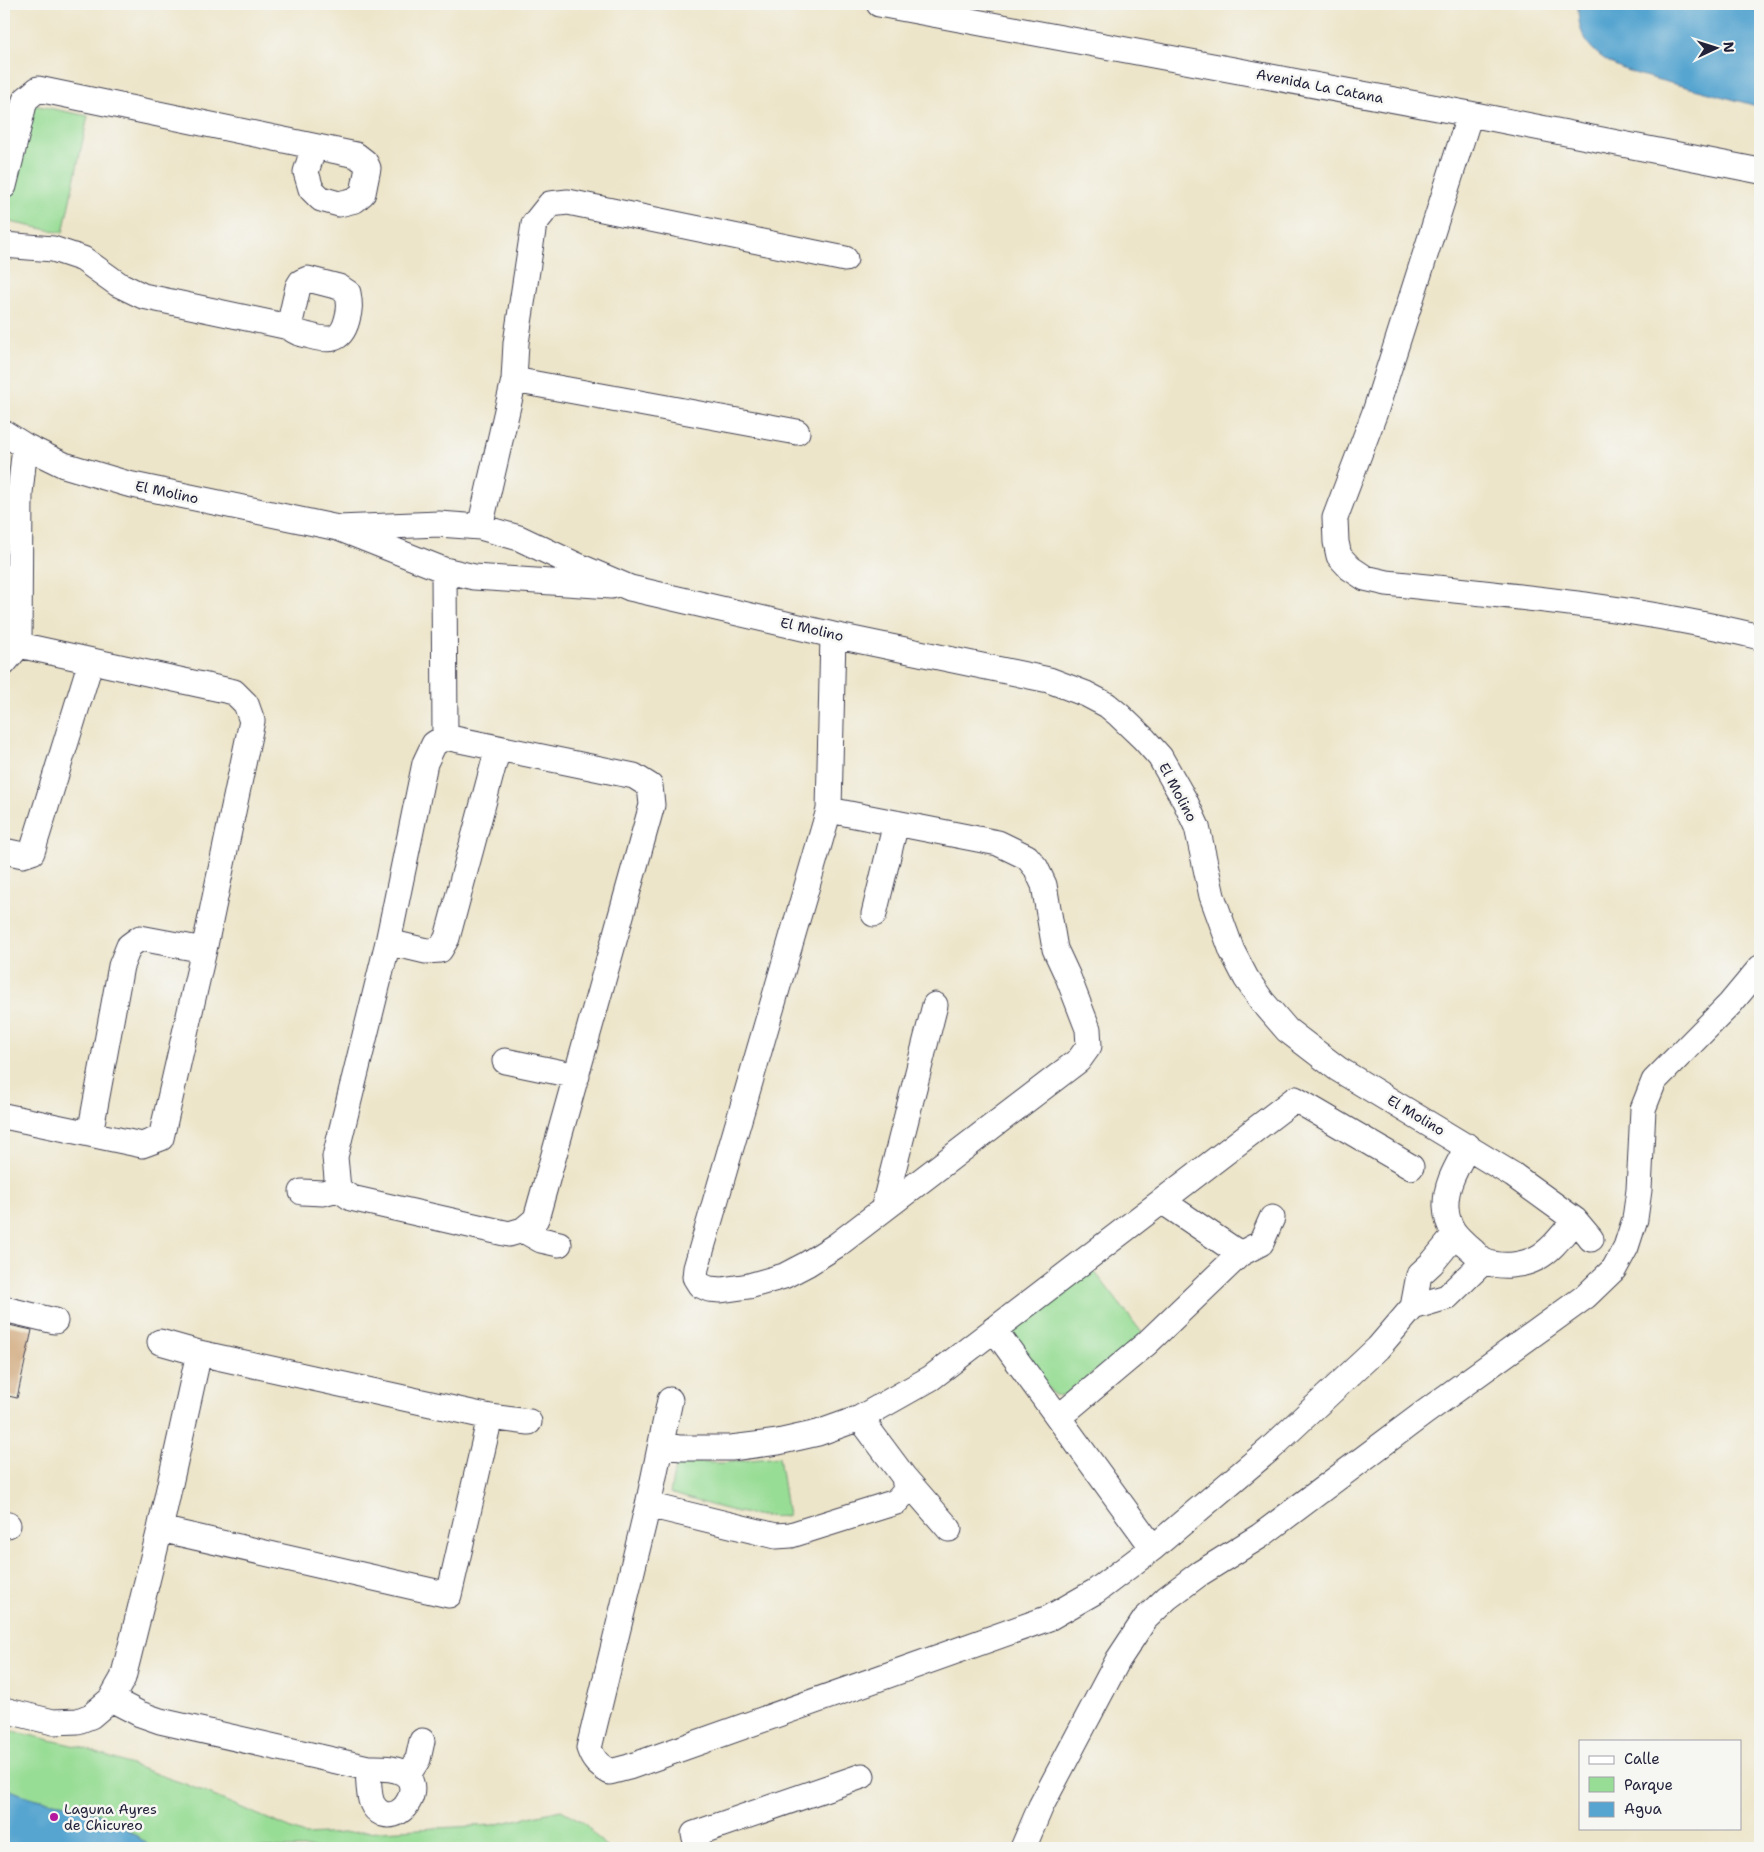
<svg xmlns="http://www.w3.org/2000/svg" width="1764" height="1852" font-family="'Shantell Sans',sans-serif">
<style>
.green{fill:#98dd95;stroke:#5d8068}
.water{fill:#56a5d0;stroke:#3c6486}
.building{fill:#cea272}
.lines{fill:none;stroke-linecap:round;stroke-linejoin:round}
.minor-casing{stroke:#403f50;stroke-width:27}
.minor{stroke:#fff;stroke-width:25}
.poi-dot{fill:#b5179e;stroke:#f6f6f2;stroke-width:2}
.labels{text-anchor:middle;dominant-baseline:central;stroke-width:5;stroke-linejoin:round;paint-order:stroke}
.street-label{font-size:14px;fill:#22223b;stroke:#f6f6f2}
.poi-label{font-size:14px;fill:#22223b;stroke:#f6f6f2;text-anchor:start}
</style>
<rect width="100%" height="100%" fill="#f6f6f2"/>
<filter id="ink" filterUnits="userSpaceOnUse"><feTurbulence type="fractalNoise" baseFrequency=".02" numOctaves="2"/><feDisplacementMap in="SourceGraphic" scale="10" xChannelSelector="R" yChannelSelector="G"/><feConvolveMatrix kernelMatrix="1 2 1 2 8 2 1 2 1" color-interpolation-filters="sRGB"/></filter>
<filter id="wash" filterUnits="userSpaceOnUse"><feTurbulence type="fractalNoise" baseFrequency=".0096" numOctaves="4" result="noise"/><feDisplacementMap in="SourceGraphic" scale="20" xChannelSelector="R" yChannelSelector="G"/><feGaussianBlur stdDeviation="1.12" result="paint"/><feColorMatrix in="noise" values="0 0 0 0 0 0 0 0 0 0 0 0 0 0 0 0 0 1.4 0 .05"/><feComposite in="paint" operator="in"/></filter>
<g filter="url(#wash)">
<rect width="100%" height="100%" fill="#ede5c9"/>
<path class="green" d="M29 104 88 116 63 233 5 221Z
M1091 1267 1143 1334 1063 1396 1054 1395 1006 1333Z
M779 1457 788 1516C752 1520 705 1503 670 1493L676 1462 722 1463Z
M4 1729 80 1747 185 1784 306 1835 493 1825 561 1810 583 1822 607 1848H152C131 1830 106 1815 79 1807 65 1803 50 1802 37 1799 25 1796 15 1792 4 1787Z"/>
<path class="water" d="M1578 4H1760V107C1732 99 1703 91 1674 84 1650 77 1619 72 1599 55 1581 40 1578 25 1578 4Z
M4 1787C15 1792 25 1796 37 1799 50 1802 65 1803 79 1807 106 1815 131 1830 152 1848H4Z"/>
<g id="blocks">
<path class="building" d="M4 1324 32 1330 17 1398 4 1395Z"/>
</g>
</g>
<g filter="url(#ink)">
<use href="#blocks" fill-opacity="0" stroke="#403f50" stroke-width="1"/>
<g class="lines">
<g class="minor-casing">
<path id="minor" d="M879 4 1470 114 1760 171
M1470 114 1375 412 1335 518 1336 542 1339 556 1350 568 1365 578 1387 583C1512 596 1638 607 1760 637
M4 186 25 100 38 89 356 155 365 162 368 168 363 193 355 200 339 204 321 199 311 189 306 172 314 147
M4 245 53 249 83 259 118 284 143 296 289 327C296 333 302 334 310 336 329 341 341 342 347 320 350 310 350 304 348 293L339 287 308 279 301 282 298 287 289 327
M514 380 797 432
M4 433 25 446 64 465 128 484 338 528 444 570 474 577 611 586
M480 527 514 380 516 343 534 224 550 204 568 202 845 259
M338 528 439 524 480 527 519 538 576 565 630 588 833 635 1049 680 1086 694 1107 705 1119 715 1144 739 1160 757 1185 801 1197 827 1212 896 1232 951 1246 978 1262 1001 1287 1030 1338 1069 1513 1175 1575 1220 1591 1239
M444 570 445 737
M4 663 19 645 20 493 25 446
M445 737 634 776 650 786 652 805 536 1219 523 1230 509 1234 351 1198 338 1189 335 1157 388 942 425 763 434 744Z
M829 810 998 843 1027 857 1036 868 1044 885 1055 949 1068 977 1088 1029 1089 1046 1079 1060 837 1245 807 1264 784 1276 749 1286 721 1290 709 1289 700 1285 695 1277 696 1268 829 810 833 635
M4 851 23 855 32 852 91 661
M874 914 896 823
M388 942 426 951 440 950 447 938 498 748
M505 1061 577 1076
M4 1116 142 1145 161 1138 204 950 252 721 246 704 234 692 19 645
M90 1134 121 966 129 946 140 938 204 950
M1468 1146C1458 1165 1445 1184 1446 1207 1447 1229 1457 1237 1473 1251 1476 1254 1480 1259 1484 1261 1500 1268 1522 1266 1537 1258 1552 1250 1563 1234 1575 1220
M302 1192 323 1193 338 1189
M883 1210 935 1005
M523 1230 541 1240 559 1244
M1240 1254 1261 1243 1272 1218
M1413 1307 1447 1297 1484 1261
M4 1309 55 1321
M994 1329 1153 1548
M160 1342 199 1353 490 1417 529 1422
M670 1400 648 1505 589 1748C593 1760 598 1765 610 1772L629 1767 1049 1618 1096 1591 1153 1548 1270 1449 1378 1348 1413 1307 1419 1275 1432 1263 1455 1235
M1059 1417 1146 1344 1240 1254 1162 1201
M661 1445 680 1448H731L778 1442 818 1433 860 1418 931 1378 1295 1099 1411 1167
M904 1477 949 1529
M648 1505 776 1536 791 1535 896 1502 906 1491 904 1477 860 1418
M4 1524 8 1525
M160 1529 449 1595 490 1417
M111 1699 140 1714 160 1721 368 1768C379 1768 393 1767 403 1773 423 1784 406 1821 383 1814 379 1812 374 1808 372 1803 368 1794 369 1779 368 1768
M4 1710 53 1722 78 1721 91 1716 111 1699 123 1678 160 1529 199 1353
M407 1776 418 1759 422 1741
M698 1848 694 1834 862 1776
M1023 1848 1041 1806 1118 1660 1145 1619 1167 1598 1199 1574 1260 1536 1424 1413 1586 1296 1614 1269 1626 1247 1635 1219 1639 1190 1643 1109 1654 1081 1730 1004 1760 968"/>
</g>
<use href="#minor" class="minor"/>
</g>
</g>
<circle class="poi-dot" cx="54" cy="1817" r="5"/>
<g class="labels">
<g class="street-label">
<text transform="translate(1320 86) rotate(11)">Avenida La Catana</text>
<text transform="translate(167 492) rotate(12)">El Molino</text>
<text transform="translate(812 629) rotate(13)">El Molino</text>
<text transform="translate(1178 792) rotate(62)">El Molino</text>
<text transform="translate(1416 1115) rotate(31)">El Molino</text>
</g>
<g class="poi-label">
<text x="64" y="1809">Laguna Ayres<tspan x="64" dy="16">de Chicureo</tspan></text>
</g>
</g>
<rect width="1764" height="1852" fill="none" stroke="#f6f6f2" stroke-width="20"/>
<rect x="1579" y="1740" width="162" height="90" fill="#f6f6f2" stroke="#a1a1a9"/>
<rect x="1589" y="1756" width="25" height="8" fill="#ffffff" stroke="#a1a1a9"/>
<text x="1624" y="1764" font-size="15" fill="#22223b">Calle</text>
<rect x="1589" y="1777" width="25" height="15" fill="#98dd95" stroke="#a1a1a9"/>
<text x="1624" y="1790" font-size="15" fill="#22223b">Parque</text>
<rect x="1589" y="1802" width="25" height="15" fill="#56a5d0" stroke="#a1a1a9"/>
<text x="1624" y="1814" font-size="15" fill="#22223b">Agua</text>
<g transform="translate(1716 48) rotate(86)" stroke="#f6f6f2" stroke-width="4" paint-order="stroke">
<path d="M0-4L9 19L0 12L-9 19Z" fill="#22223b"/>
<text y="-8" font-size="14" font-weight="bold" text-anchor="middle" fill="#22223b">N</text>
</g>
</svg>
